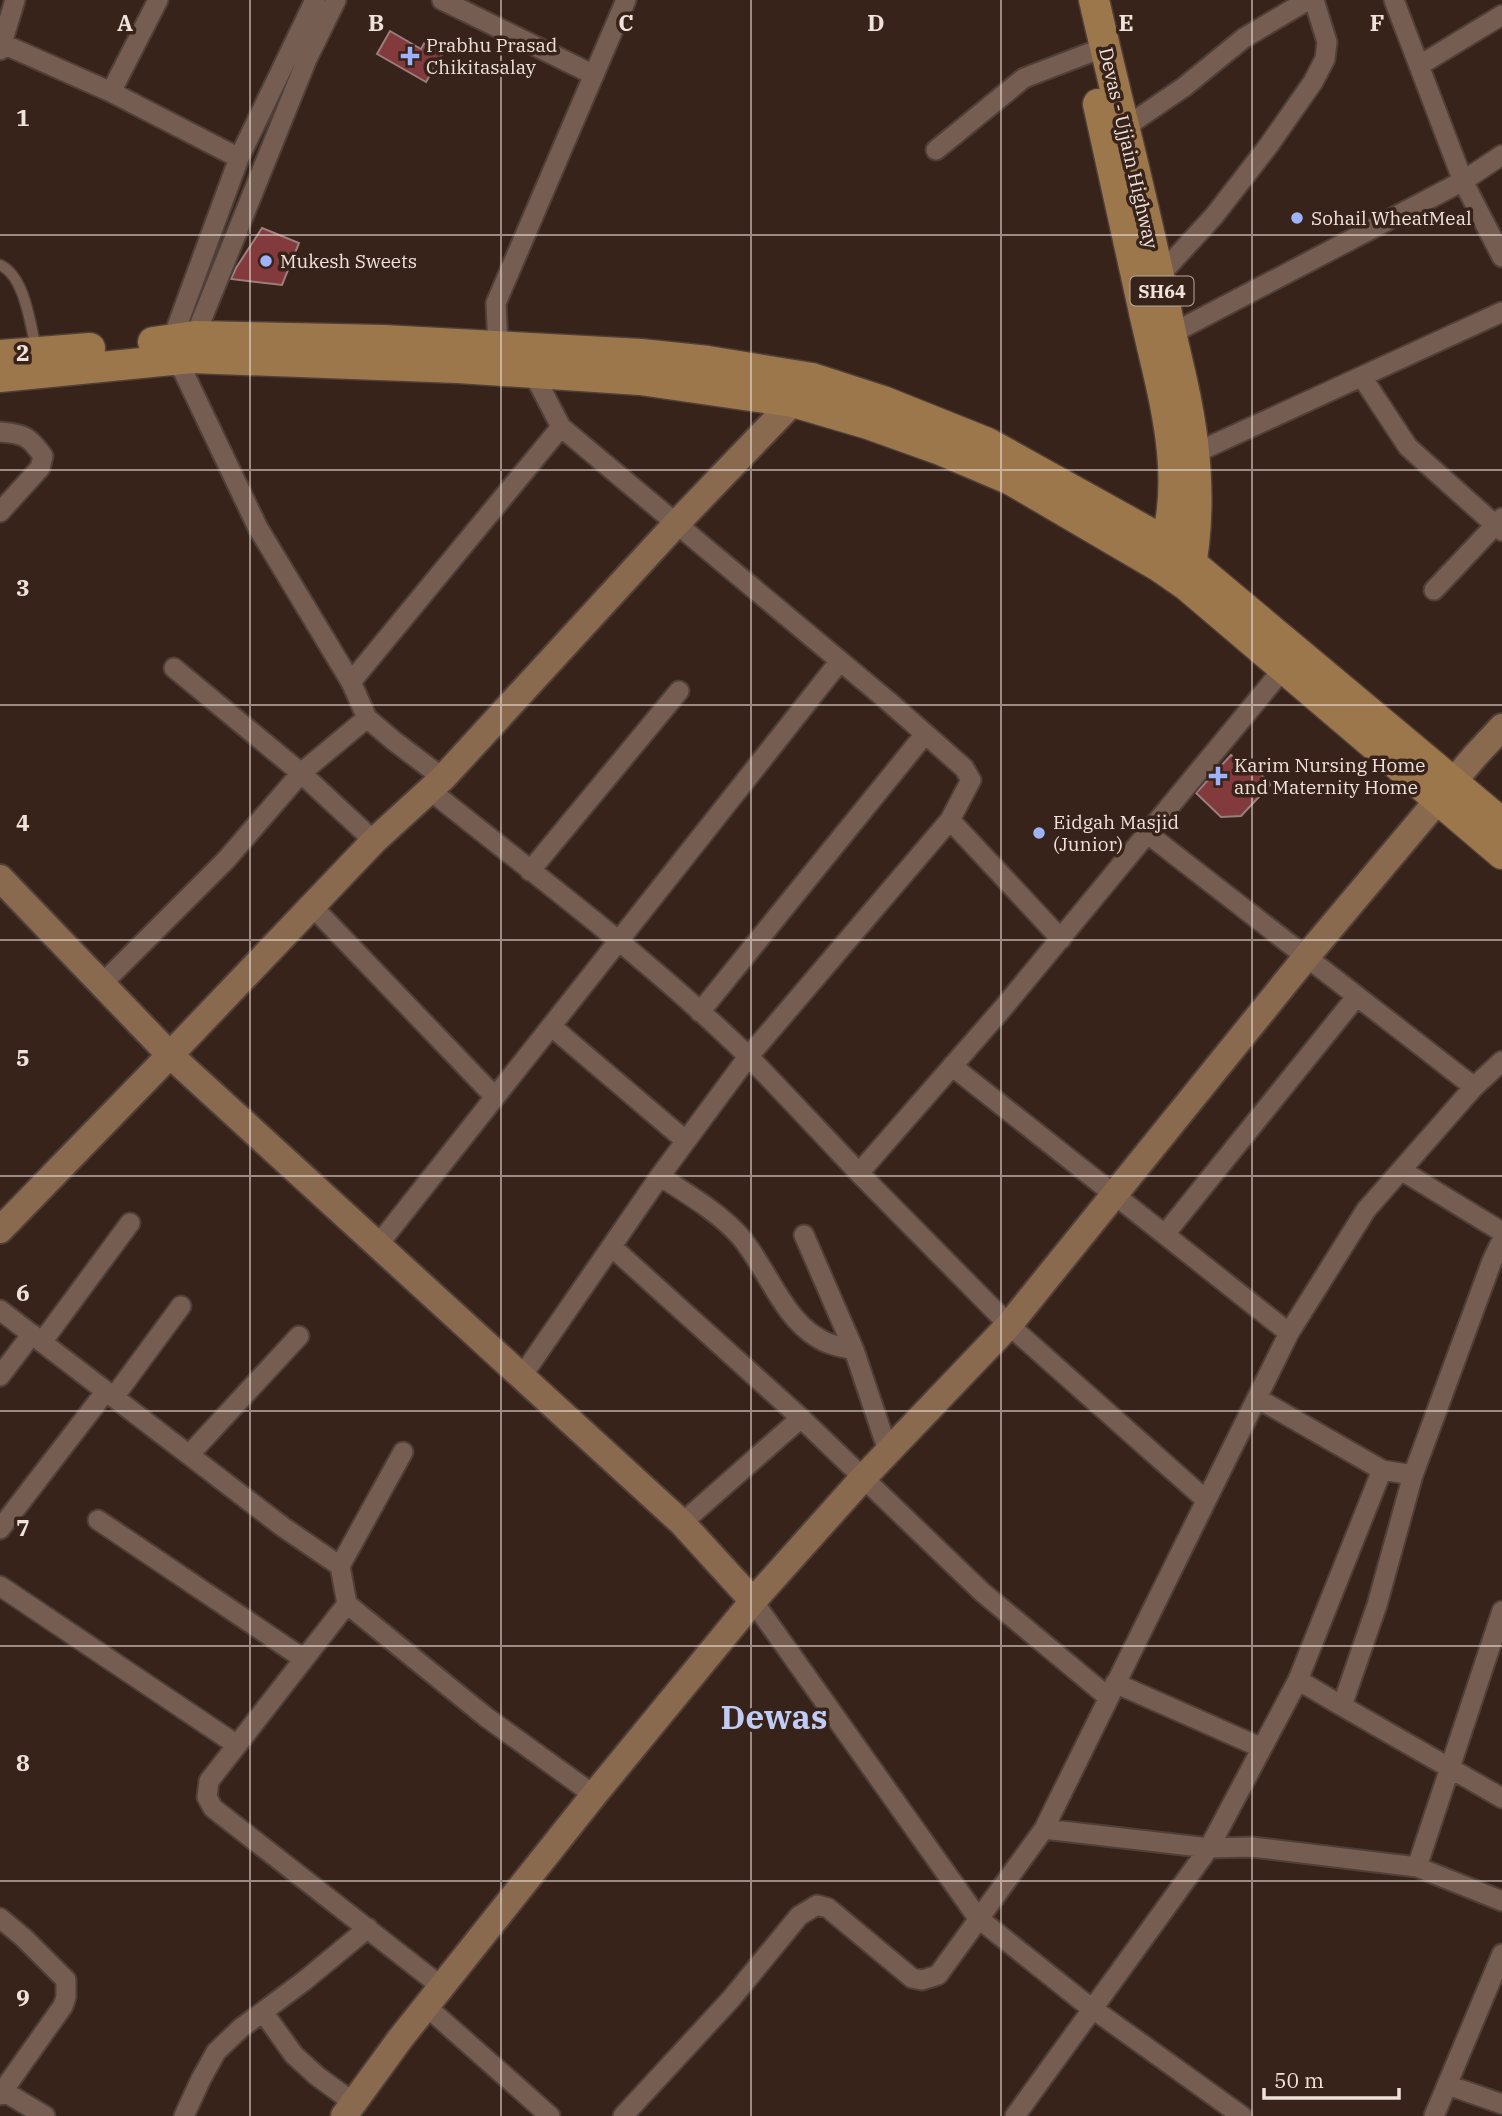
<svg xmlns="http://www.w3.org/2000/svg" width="1502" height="2116" font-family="'IBM Plex Serif',serif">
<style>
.building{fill:#833a3c;stroke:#9b7e7d;stroke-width:2}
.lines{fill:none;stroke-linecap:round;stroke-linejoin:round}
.lane-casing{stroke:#503f38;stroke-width:13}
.street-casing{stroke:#503f38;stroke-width:23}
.secondary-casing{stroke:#503f38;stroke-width:30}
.primary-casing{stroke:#503f38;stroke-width:33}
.lane{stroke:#755d52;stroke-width:10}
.street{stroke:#755d52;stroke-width:19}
.secondary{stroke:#896a4f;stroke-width:26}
.primary{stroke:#9d774c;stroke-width:30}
.grid{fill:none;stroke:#f0e2db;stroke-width:2;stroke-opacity:0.55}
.poi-dot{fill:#9fb3fd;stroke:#372319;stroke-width:2.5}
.labels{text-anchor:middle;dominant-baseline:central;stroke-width:7;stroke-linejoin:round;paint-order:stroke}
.shield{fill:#372319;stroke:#b8a9a1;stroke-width:2}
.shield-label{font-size:18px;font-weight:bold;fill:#f0e2db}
.poi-label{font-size:19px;fill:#f0e2db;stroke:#372319;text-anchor:start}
.street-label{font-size:19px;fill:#f0e2db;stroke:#372319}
.town-label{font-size:33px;font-weight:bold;fill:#c0ccf6;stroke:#372319}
.grid-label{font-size:23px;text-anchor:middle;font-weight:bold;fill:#f0e2db;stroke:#372319;stroke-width:7;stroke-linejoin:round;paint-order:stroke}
</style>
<rect width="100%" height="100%" fill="#372319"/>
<path class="building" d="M390 31 421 49 425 42 443 53 426 82 377 54Z
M262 228 299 243 282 285 231 279 236 268Z
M1231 755 1246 770 1251 765 1271 784 1241 816 1221 817 1196 793Z"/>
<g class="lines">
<g class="lane-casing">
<path id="lane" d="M0 265C25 276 30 324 36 348"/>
</g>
<g class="street-casing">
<path id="street" d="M315 0 239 158 172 340 171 359 183 371 258 528 351 682 367 718 394 741 443 778
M442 0 594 75
M1394 0 1463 181 1502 257
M3 44 111 92 239 158
M0 50 15 0
M1420 65 1502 15
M111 92 158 0
M1124 128 1184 87 1244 38 1308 0
M936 150 1024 78 1105 47
M1159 276 1214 216 1269 145 1313 82 1325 59 1327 42 1314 0
M1171 334 1463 181 1502 155
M194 345 195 336 307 59 336 0
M498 346 496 303 626 0
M533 373 561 427 888 701 964 768 971 780 950 820 1061 939
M1362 377 1408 447 1502 531
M0 432C24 434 29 436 43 456L40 468 0 512
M1195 453 1502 312
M1434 590 1502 518
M174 668 301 773 374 841
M351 682 561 427
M431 791C538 877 650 960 749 1057 786 1095 822 1134 859 1173
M1148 834 1474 1087
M530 871 679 691
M312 906 495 1097
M102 984 226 860 301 773 367 718
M700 1012 925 734
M551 1026 686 1141
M952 1066 1289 1333
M1401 1170 1502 1232
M660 1176C687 1194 717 1211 739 1235 767 1267 781 1316 818 1338 828 1345 842 1347 854 1350
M1165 1234 1357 996
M804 1235 854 1350 888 1451
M1502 1240 1492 1261 1413 1475 1377 1605 1342 1706 1502 1798
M378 1245 840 661
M612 1247 801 1418 982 1592 1108 1697
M0 1310 283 1527 340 1566 403 1452
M42 1342 130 1223
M0 1376 32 1334
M522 1376 660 1176 748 1057 950 820
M114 1397 181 1306
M1257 1398 1382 1470
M189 1455 299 1336
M1206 1500 1009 1325 859 1173 1003 1008 1284 668
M98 1520 304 1659
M682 1523 801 1418
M0 1529 106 1391
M340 1566 347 1604 209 1781 207 1797 213 1808 442 1987
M0 1586 237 1745
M753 1601 978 1918 1082 2001 1242 2116
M347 1604 486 1717 594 1795
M1298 1680 1382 1470 1413 1475
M1115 1683 1262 1748
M1044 1829 1209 1848 1252 1847 1417 1867 1502 1901
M1417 1867 1502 1611
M0 1918 24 1938 66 1980V1997L63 2006 0 2095
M426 2006 550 2116
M263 2012 294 2055 317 2076 354 2103
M1448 2085 1502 2104
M3 2091 45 2116
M184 2116 201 2079 216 2052 241 2028 304 1981 368 1928
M623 2116 731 1999 799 1916 817 1905 828 1908 912 1978 922 1980 938 1975 1044 1829 1289 1333 1366 1210 1474 1087 1502 1061
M1015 2116 1209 1848 1298 1680 1342 1706
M1434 2116 1502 1954"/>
</g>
<g class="secondary-casing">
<path id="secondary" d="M0 878 170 1055 682 1523 753 1601
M0 1230 170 1055 374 841 443 778 676 524 793 402 804 389
M344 2116 400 2039 594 1795 753 1601 863 1478 1009 1325 1307 956 1475 756 1502 727"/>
</g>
<g class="primary-casing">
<path id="primary" d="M1094 0C1119 109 1148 218 1170 328 1174 347 1179 366 1183 385 1197 448 1202 513 1189 576
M1098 104C1113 170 1127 237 1142 303 1160 388 1191 473 1161 559
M153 342 195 336 383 340 641 354 708 361 812 378 883 401 988 443 1166 542 1502 823
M0 355 90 348
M0 377 192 358 458 368 640 380 793 402 868 424 938 449 1011 480 1158 566 1187 586 1502 854"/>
</g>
<use href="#lane" class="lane"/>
<use href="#street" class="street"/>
<use href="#secondary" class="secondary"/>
<use href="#primary" class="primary"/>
</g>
<path class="grid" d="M250 0V2116M501 0V2116M751 0V2116M1001 0V2116M1252 0V2116M0 235H1502M0 470H1502M0 705H1502M0 940H1502M0 1176H1502M0 1411H1502M0 1646H1502M0 1881H1502"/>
<g class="poi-dot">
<path d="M406.5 45.5h7v7h7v7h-7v7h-7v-7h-7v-7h7z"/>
<circle cx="1297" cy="218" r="7"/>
<circle cx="266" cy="261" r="7"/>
<path d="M1214.5 765.5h7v7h7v7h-7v7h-7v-7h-7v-7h7z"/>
<circle cx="1039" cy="833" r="7"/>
</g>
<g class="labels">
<rect class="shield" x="1130.5" y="276.5" width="63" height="29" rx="5"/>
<g class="shield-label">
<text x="1162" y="291">SH64</text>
</g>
<g class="poi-label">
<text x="426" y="45">Prabhu Prasad<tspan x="426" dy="22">Chikitasalay</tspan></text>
<text x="1311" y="218">Sohail WheatMeal</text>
<text x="280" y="261">Mukesh Sweets</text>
<text x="1234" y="765">Karim Nursing Home<tspan x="1234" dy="22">and Maternity Home</tspan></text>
<text x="1053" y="822">Eidgah Masjid<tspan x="1053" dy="22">(Junior)</tspan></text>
</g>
<g class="street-label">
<text transform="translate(1129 148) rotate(77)">Devas - Ujjain Highway</text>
</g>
<g class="town-label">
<text x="774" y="1716">Dewas</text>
</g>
</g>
<g class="grid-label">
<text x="125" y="31">A</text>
<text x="376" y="31">B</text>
<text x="626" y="31">C</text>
<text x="876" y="31">D</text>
<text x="1126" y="31">E</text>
<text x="1377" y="31">F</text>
<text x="23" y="126">1</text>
<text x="23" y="361">2</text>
<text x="23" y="596">3</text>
<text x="23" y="831">4</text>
<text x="23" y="1066">5</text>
<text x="23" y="1301">6</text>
<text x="23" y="1536">7</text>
<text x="23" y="1771">8</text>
<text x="23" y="2006">9</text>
</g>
<path d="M1264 2088v10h135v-10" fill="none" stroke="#f0e2db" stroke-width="3.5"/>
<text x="1274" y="2088" font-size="21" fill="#f0e2db" stroke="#372319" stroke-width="5" paint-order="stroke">50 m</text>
</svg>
